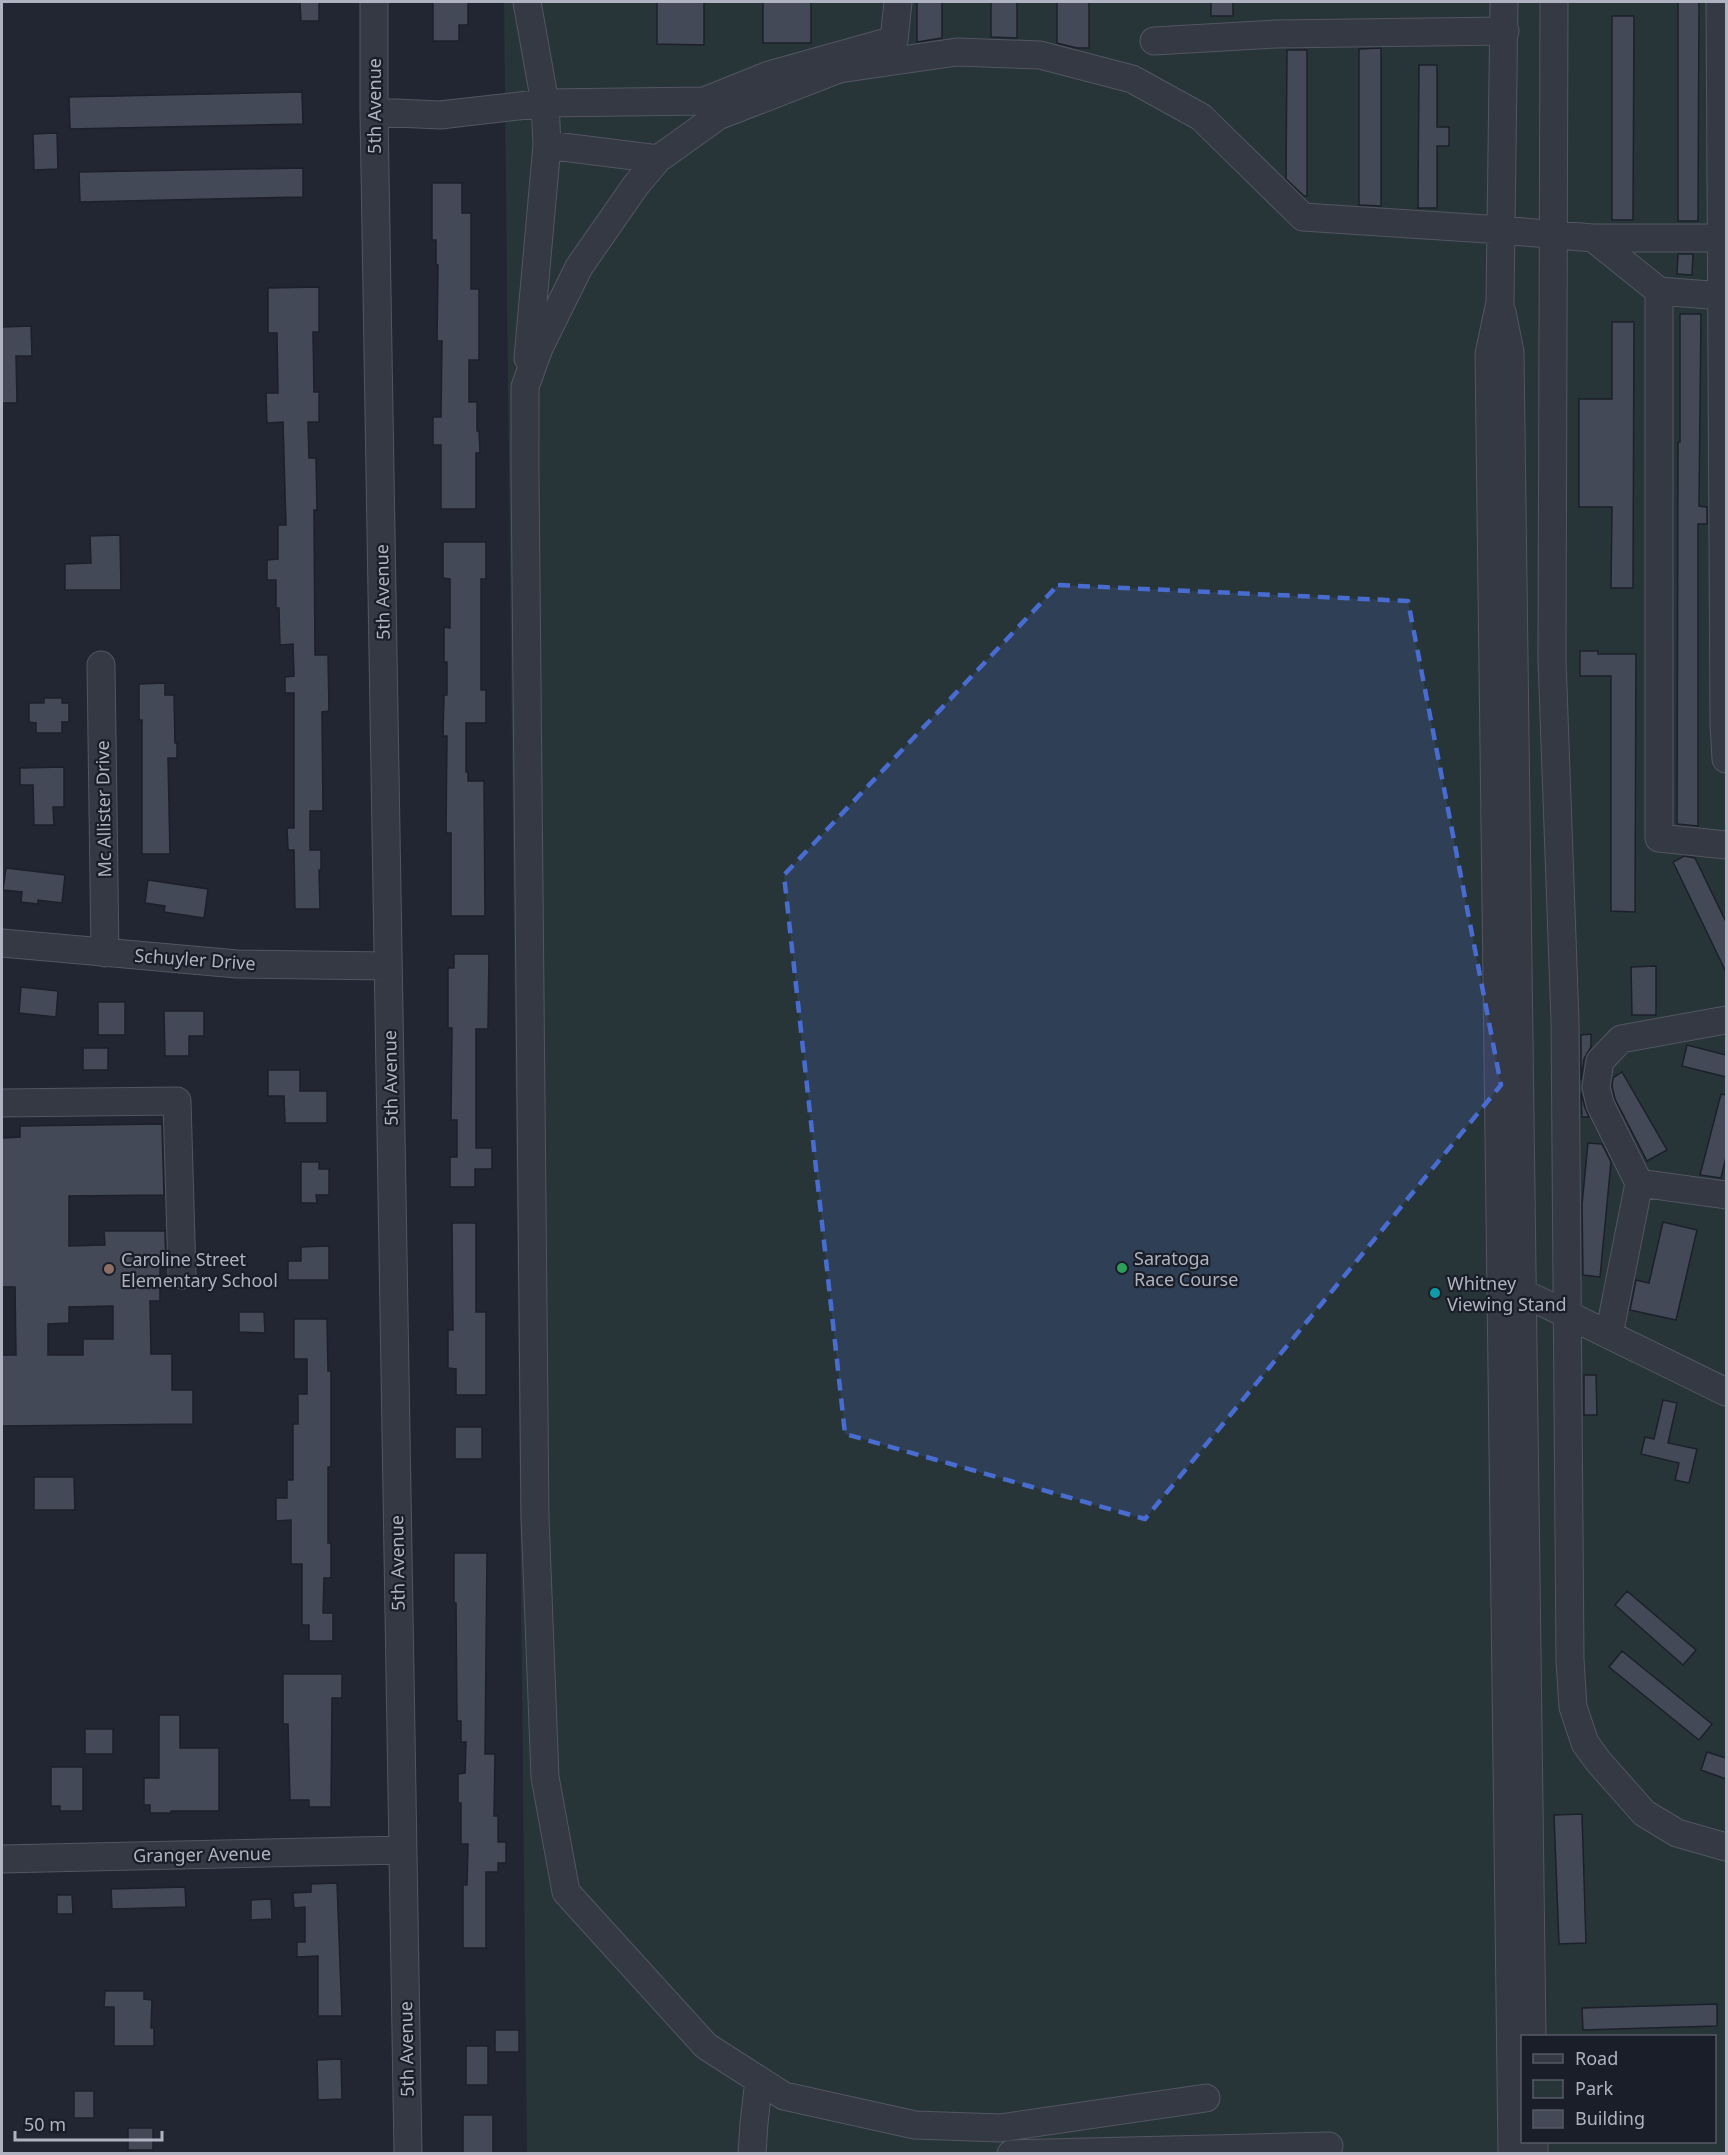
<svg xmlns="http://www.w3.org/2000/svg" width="1728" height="2155" font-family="'Noto Sans',sans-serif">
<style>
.green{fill:#283538;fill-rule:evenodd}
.building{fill:#434957;stroke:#1c202a;stroke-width:1.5;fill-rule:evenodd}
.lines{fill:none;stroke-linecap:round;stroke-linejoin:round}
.minor-casing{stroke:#525662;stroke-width:29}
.minor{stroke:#353944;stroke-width:27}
.marked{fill:#496cd1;fill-opacity:0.2;stroke:#496cd1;stroke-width:4.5;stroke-dasharray:12 8;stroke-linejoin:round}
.leisure-dot{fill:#2e9e5b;stroke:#1a1e28;stroke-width:2}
.education-dot{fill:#8d6e63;stroke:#1a1e28;stroke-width:2}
.culture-dot{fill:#0f9aa8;stroke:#1a1e28;stroke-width:2}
.labels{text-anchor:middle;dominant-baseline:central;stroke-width:4.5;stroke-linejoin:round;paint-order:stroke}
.street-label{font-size:18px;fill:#afb3c1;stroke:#1a1e28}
.poi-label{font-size:18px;fill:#afb3c1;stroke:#1a1e28;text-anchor:start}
</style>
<rect width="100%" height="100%" fill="#222633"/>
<path class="green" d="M504 2H1726V2153H527ZM1522 2036H1714V2142H1522Z"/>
<path class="building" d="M300 2H319V21H301Z
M433 2H468V25H459V41H433Z
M657 2H704V45L657 44Z
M763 2H811V43H763Z
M917 2H942V38L917 42Z
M991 2H1017V38L991 37Z
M1057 2H1089V48H1077L1057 43Z
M1211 2H1233V16H1211Z
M1678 2H1699L1698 221H1678Z
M1612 16H1634L1633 220H1612Z
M1381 48V206L1359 205V49Z
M1287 50H1307V196H1304L1286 179Z
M1419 65H1437V127H1449V146H1437V208H1418Z
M302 92 303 124 70 129 69 97Z
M57 133 58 169 34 170 33 134Z
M303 168V197L80 202 79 172Z
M432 183H462V213H471V289H479V360H469V402H477V431H479L480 453H476V509H441V445H433V417H441L442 341H437L438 265H436V240H432Z
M1678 254H1693L1692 275 1677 274Z
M319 287V332H313L314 392H319V422H308L309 458H316L317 510H314L315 655H328L329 711 322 712 323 811H310V850H321V870H319L320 909H295L294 850H288L287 828H294V693H285V677L294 676 293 644 280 645 279 608H276V580H267V560L278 559V525H286L283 422 267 423 266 393H278L277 333H268V288Z
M1680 314H1701L1699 506 1707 507V524H1698V826L1677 824 1678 442H1680Z
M1612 322H1634L1633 588H1611L1612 507H1579V399H1612Z
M31 326 32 356H16L17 403H2V327Z
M120 535 121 590H65V564L91 563 90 536Z
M443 542H486V579H481V690H486V723H466V772H468V781H484L485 916H451V833H446L447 736H443L444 695H447V662H444V627L450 628V579L443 578Z
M1580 651H1598V654H1636L1635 912 1611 911V676H1580Z
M165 683V695H174L175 743H177V758H168L170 854H142V720H139V684Z
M44 698H62V703H69V722H62V733H36V723L29 722V703H44Z
M64 767V807H53L54 825H34L33 785H20V768Z
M1684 856 1695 858 1726 922V972L1673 862Z
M6 868 65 875 62 903 38 900V904L21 902 22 892 3 890Z
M148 880 208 889 204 918 164 912 165 906 145 903Z
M454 954H489L488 1029H476V1148H492V1169H475V1187H450V1157H457V1120H451L452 1028H448V968H454Z
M1656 966V1015H1632L1631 967Z
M21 987 58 991 56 1017 19 1013Z
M98 1002H125V1035H98Z
M164 1011H204V1036H189V1056H165Z
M1591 1034V1047L1584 1059 1581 1080V1035Z
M1687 1045 1726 1055V1077L1682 1066Z
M83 1048H108V1070H83Z
M268 1070H300V1091H327V1123H285L284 1096H268Z
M1622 1072 1667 1150 1647 1161 1615 1099 1612 1086 1613 1078Z
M1581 1093 1585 1108 1589 1117H1582Z
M1721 1094 1726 1095V1157L1721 1178 1700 1175Z
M162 1124 164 1195 69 1196V1246L105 1245 104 1231H165L166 1268H160V1301H150L151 1354H172V1390H193V1424L2 1426V1355H16L15 1287H2V1138L20 1137V1126ZM113 1306V1339H83V1355H48V1324L69 1323V1307Z
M1588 1143 1602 1144 1611 1162 1600 1277 1583 1275 1582 1204Z
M301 1162H319V1169H329V1195H316L317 1203H301Z
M1663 1222 1697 1230 1676 1320 1630 1310 1636 1280 1649 1283Z
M452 1223H476V1312H486V1395H456V1369L448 1368V1330H453Z
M329 1246V1280H288V1261H301V1247Z
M239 1312H264L265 1333 239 1332Z
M294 1319H327L328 1371H331V1467H328V1543H331V1578H324L323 1613H333V1641H309V1625H302V1564H291V1520L276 1521V1498H287V1480H293V1424H298V1394H307V1359H294Z
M1584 1375H1596L1597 1415H1584Z
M1663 1400 1677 1403 1668 1443 1697 1449 1689 1483 1675 1480 1679 1463 1641 1454 1645 1437 1654 1439Z
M455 1427H482V1459H455Z
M34 1477H74L75 1510H34Z
M454 1553H487L485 1754H495L494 1816H498V1842H506V1863H498V1872H486V1948H463V1885H467L468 1844H461V1803H458V1774L465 1773 466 1742H461V1721H457L456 1603H454Z
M1627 1591 1696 1650 1683 1665 1615 1605Z
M1622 1651 1712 1724 1699 1740 1609 1667Z
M283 1674H342V1698H332L331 1807H309V1800H290L288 1724H283Z
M159 1715H180V1748H219V1811H171V1813H150V1805H144V1778H159Z
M85 1729H113V1754H85Z
M1707 1752 1726 1758V1779L1701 1770Z
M51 1767H83V1811H60V1806H51Z
M1582 1814 1586 1943 1559 1944 1554 1815Z
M337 1883 342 2016H318V1956L297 1957V1942H305V1907L294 1908 293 1893 311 1892V1884Z
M185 1887 186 1907 112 1909 111 1889Z
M57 1895H72L73 1914H57Z
M271 1899 272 1919 251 1920V1900Z
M105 1991H144V1999L152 2000 151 2028H154V2046H114V2007H104Z
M1717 2004V2026L1583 2030 1582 2008Z
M495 2030H519V2052H495Z
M466 2046H488V2085H466Z
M341 2059 342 2099 318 2100 317 2060Z
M74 2091H94V2118H74Z
M463 2115H493V2154H463Z
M128 2128H153V2150H128Z"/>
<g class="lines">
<g class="minor-casing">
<path id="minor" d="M374 2V112L408 2154
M527 2 545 103 704 101 769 75 894 40 898 2
M1504 2 1500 302 1489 354 1512 2154
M1554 2 1552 660 1565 1021 1570 1660 1573 1707 1585 1743 1598 1761 1644 1813 1677 1833 1726 1847
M1720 2 1724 724 1726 759
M1154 41 1276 34 1505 31
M374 112 440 115 545 103 547 145 528 358
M547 145 658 159
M1593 238H1721
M1659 291 1722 296
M1502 312 1510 352 1532 2036
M101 665 105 953
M2 943 237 964 388 966
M2 1103 177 1101 182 1275
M1639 1183 1600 1104 1596 1087 1600 1061 1621 1039 1726 1020
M1509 1286 1726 1392
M1609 1335 1639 1183 1726 1195
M2 1859 402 1850
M1206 2098 1000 2128 915 2125 784 2096 706 2046 566 1892 545 1777 535 1517 525 474V387L539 348 579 267 636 185 658 159 718 116 839 69 957 52 1040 55 1132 79 1201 117 1303 217 1502 230 1593 238 1659 291V838L1726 845
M1534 2142V2154
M752 2154 754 2123 759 2080
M1011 2154 1329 2146"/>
</g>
<use href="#minor" class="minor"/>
</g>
<path class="marked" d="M1058 585 1408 601 1501 1085 1145 1519 845 1434 784 875Z"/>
<circle class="leisure-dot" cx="1122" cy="1268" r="6"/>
<circle class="education-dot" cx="109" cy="1269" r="6"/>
<circle class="culture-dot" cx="1435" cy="1293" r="6"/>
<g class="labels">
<g class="street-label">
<text transform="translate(374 106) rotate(-90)">5th Avenue</text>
<text transform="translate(382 592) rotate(-91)">5th Avenue</text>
<text transform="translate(103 809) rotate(-91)">Mc Allister Drive</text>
<text transform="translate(195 959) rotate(4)">Schuyler Drive</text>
<text transform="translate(390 1078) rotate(-91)">5th Avenue</text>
<text transform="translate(397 1563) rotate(-91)">5th Avenue</text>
<text transform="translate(202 1854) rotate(-1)">Granger Avenue</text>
<text transform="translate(406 2049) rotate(-91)">5th Avenue</text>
</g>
<g class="poi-label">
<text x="1134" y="1258">Saratoga<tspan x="1134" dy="21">Race Course</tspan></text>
<text x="121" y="1259">Caroline Street<tspan x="121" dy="21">Elementary School</tspan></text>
<text x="1447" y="1283">Whitney<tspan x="1447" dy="21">Viewing Stand</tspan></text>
</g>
</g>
<rect width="1728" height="2155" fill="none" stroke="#afb3c1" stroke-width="6"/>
<rect x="1521" y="2035" width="195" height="108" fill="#1a1e28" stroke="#565a65" stroke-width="1.5"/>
<rect x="1533" y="2054" width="30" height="9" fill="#353944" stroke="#565a65" stroke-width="1.5"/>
<text x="1575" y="2065" font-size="18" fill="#afb3c1">Road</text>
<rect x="1533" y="2080" width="30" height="18" fill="#283538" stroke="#565a65" stroke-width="1.5"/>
<text x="1575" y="2095" font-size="18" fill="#afb3c1">Park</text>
<rect x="1533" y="2110" width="30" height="18" fill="#434957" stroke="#565a65" stroke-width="1.5"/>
<text x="1575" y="2125" font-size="18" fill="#afb3c1">Building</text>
<path d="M15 2131v9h147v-9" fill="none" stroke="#afb3c1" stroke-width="3"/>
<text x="24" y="2131" font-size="18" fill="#afb3c1" stroke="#1a1e28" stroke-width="4.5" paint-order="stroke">50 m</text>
</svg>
